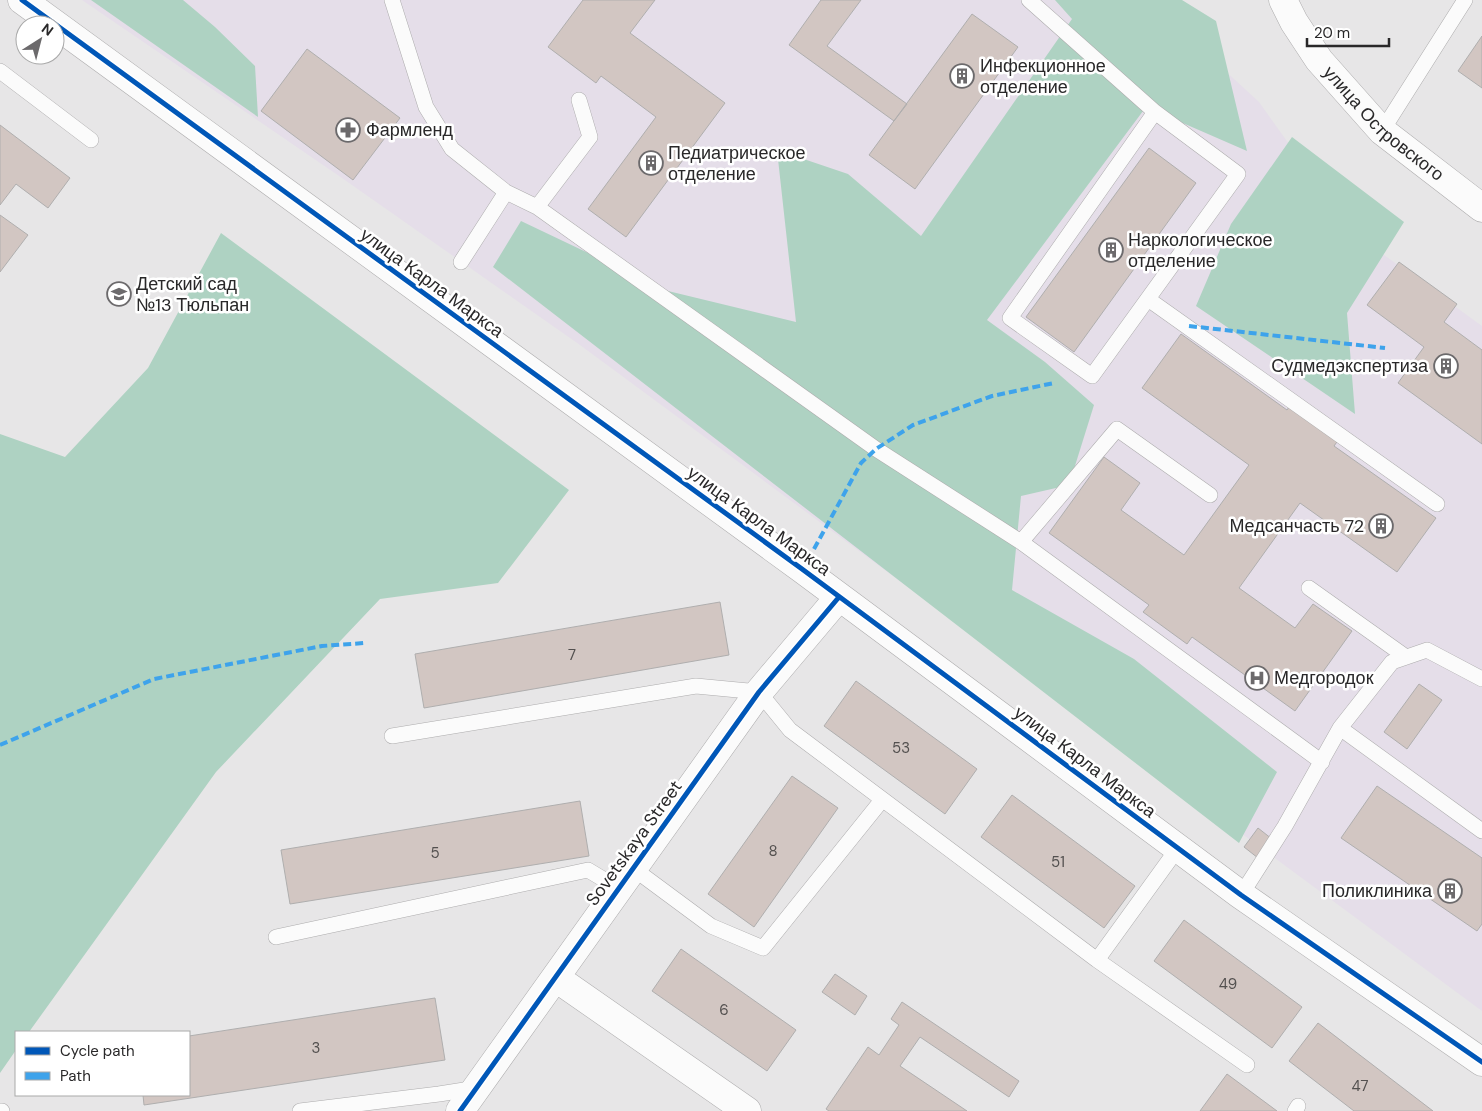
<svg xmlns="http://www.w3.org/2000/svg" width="1482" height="1111" font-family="'DM Sans',sans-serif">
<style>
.medical{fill:#e5dee9}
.forest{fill:#aed2c2}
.building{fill:#d2c6c2;stroke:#afaeae}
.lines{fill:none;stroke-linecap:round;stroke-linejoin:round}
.service-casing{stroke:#adacad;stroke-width:16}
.minor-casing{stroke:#adacad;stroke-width:29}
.tertiary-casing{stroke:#adacad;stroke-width:29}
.service{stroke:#fbfbfb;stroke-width:15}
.minor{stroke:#fbfbfb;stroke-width:28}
.tertiary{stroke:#fbfbfb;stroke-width:28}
.quiet{stroke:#3ea3eb;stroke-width:4;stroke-dasharray:8 4;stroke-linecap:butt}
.cycleway-casing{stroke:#fff;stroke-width:8}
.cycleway{stroke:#0057b8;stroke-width:5}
.labels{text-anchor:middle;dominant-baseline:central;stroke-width:5;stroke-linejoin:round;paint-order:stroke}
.number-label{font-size:15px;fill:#53504f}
.poi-label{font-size:18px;fill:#292829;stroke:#fff;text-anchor:start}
.street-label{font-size:18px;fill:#292829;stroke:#fff}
</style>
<rect width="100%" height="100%" fill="#e7e6e7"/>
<path class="medical" d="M82 0H1135L1195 43 1259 102 1351 231 1482 326V1011L580 345 342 178Z"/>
<path class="forest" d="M91 0H183L215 27 255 66 258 117Z
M1055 0H1182L1216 21 1247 151 1146 107 987 320 1045 362 1094 405 1069 485 1021 496 1012 590 1134 659 1277 772 1239 843 493 267 521 221 668 291 796 322 777 150 848 174 921 236 1072 19Z
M1292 137 1404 222 1347 313 1355 414 1196 306 1231 224Z
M221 233 569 490 498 583 380 599 216 772 29 1032H16V1050L0 1073V434L65 457 148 368Z"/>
<path class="building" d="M583 0H655L630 33 725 103 626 237 588 209 656 117 601 76 596 83 548 47Z
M821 0H861L827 46 907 104 894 121 789 45Z
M972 14 1018 47 915 189 869 155Z
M1482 36V88L1458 71Z
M307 49 400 118 353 180 261 111Z
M0 125 70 178 48 208 16 184 0 205Z
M1149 148 1196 183 1074 352 1026 317Z
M0 215 28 235 0 272Z
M1399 262 1457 304 1444 322 1482 350V444L1398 383 1424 347 1367 305Z
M1181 334 1287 410 1291 404 1339 439 1334 446 1436 518 1397 572 1300 503 1239 588 1295 628 1313 604 1352 631 1295 711 1192 637 1187 644 1143 612 1149 605 1049 533 1104 457 1140 483 1121 510 1184 555 1249 465 1142 388Z
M720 602 729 655 424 708 415 654Z
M856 681 977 769 945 814 824 726Z
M1419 684 1442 700 1407 749 1384 732Z
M792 776 838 808 754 927 708 894Z
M1377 786 1482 858V924L1477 931 1341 838Z
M1012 795 1135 886 1104 928 981 837Z
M580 801 589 856 290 904 281 850Z
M1258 828 1272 839 1258 858 1244 847Z
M1184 920 1302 1007 1272 1048 1154 961Z
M681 949 796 1030 767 1071 652 991Z
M835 974 867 996 855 1015 822 992Z
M435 998 445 1060 144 1105 143 1095H189V1036Z
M902 1002 1019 1081 1009 1097 920 1037 900 1066 967 1111H829L826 1109 868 1047 879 1055 899 1025 891 1019Z
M1318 1023 1433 1111H1354L1289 1061Z
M1227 1074 1277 1111H1200Z"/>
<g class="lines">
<g class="service-casing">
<path id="service" d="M392 0 426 107 452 149 506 192 537 207 876 449 1021 542 1322 762
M1029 0 1155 112 1238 174 1092 376 1010 318 1155 112
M0 71 91 140
M1382 131 1465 0
M537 207 590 137 579 100
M461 262 506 192
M1148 299 1437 504
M1021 542 1117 429 1210 495
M1309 588 1406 657
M1340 728 1482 831
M392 736 696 686 759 692 790 730 1097 960 1247 1065
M634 869 711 926 763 948 882 800
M1241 895 1285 826 1340 728 1392 662 1427 650 1482 679
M276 937 588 870 618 888
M1097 960 1178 848
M0 1111H2
M300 1111 439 1094 477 1088
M1295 1111 1298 1106"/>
</g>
<g class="minor-casing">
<path id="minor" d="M22 0 802 569 1241 895 1482 1062
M556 978 747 1111
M460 1111 759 692 839 597"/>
</g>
<g class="tertiary-casing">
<g id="tertiary">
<path id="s1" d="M1283 0 1294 22 1319 60 1382 131 1482 208"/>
</g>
</g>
<use href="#service" class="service"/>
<use href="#minor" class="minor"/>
<use href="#tertiary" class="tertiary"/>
<path class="quiet" d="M1189 326 1385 348
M814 549 861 463 876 449 913 425 992 396 1054 383
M0 745 154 679 322 646 364 643"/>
<g class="cycleway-casing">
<path id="cycleway" d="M22 0 802 569 1241 895 1482 1062
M460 1111 759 692 839 597"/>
</g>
<use href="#cycleway" class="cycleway"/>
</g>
<defs>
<g id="building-ring" transform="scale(1.25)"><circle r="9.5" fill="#fff" stroke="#6c6a6c" stroke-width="1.5"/><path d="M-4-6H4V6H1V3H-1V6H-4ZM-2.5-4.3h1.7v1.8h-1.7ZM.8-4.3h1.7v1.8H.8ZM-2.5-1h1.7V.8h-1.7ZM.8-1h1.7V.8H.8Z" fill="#6c6a6c"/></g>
<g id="pharmacy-ring" transform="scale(1.25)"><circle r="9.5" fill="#fff" stroke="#6c6a6c" stroke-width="1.5"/><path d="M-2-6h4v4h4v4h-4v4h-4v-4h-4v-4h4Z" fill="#6c6a6c"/></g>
<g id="school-ring" transform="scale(1.25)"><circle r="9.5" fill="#fff" stroke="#6c6a6c" stroke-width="1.5"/><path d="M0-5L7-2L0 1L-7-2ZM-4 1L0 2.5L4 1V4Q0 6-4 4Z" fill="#6c6a6c"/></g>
<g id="hospital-ring" transform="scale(1.25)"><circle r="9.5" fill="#fff" stroke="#6c6a6c" stroke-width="1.5"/><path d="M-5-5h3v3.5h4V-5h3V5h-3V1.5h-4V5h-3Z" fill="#6c6a6c"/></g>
</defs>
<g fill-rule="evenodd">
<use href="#building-ring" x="962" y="76"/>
<use href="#pharmacy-ring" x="348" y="130"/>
<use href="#building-ring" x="651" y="163"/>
<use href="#building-ring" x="1111" y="250"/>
<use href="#school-ring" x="119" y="294"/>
<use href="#building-ring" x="1446" y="366"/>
<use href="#building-ring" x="1381" y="526"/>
<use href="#hospital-ring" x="1257" y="678"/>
<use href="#building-ring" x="1450" y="891"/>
</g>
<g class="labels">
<g class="number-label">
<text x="572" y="655">7</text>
<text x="901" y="748">53</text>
<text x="773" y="851">8</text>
<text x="435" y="853">5</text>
<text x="1058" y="862">51</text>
<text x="1228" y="984">49</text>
<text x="724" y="1010">6</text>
<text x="316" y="1048">3</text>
<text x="1360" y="1086">47</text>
</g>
<g class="poi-label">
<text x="980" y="66">Инфекционное<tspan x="980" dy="21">отделение</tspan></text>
<text x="366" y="130">Фармленд</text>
<text x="668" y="153">Педиатрическое<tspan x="668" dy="21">отделение</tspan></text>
<text x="1128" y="240">Наркологическое<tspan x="1128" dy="21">отделение</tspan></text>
<text x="136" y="284">Детский сад<tspan x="136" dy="21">№13 Тюльпан</tspan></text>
<text x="1428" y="366" text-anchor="end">Судмедэкспертиза</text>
<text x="1364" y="526" text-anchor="end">Медсанчасть 72</text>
<text x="1274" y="678">Медгородок</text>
<text x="1432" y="891" text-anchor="end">Поликлиника</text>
</g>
<g class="street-label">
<text stroke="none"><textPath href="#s1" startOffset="161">улица Островского</textPath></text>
<text transform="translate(432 283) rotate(36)">улица Карла Маркса</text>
<text transform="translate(759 521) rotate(36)">улица Карла Маркса</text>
<text transform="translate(1085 762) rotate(37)">улица Карла Маркса</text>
<text transform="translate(634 843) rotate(-54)">Sovetskaya Street</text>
</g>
</g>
<rect x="15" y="1031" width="175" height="65" fill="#ffffff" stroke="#a9a9a9"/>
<rect x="25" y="1047" width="25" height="8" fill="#0057b8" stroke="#a9a9a9"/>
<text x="60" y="1056" font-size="15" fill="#292829">Cycle path</text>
<rect x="25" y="1072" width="25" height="8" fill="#3ea3eb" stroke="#a9a9a9"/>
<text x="60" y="1081" font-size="15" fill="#292829">Path</text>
<g transform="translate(40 40) rotate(36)"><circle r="24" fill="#ffffff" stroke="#a9a9a9"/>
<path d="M0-4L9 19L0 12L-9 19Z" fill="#6c6a6c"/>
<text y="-8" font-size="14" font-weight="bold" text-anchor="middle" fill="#292829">N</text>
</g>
<path d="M1307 38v8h82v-8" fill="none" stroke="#292829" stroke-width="2.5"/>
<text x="1314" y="38" font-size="15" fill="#292829" stroke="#ffffff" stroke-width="4" paint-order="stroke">20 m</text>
</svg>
